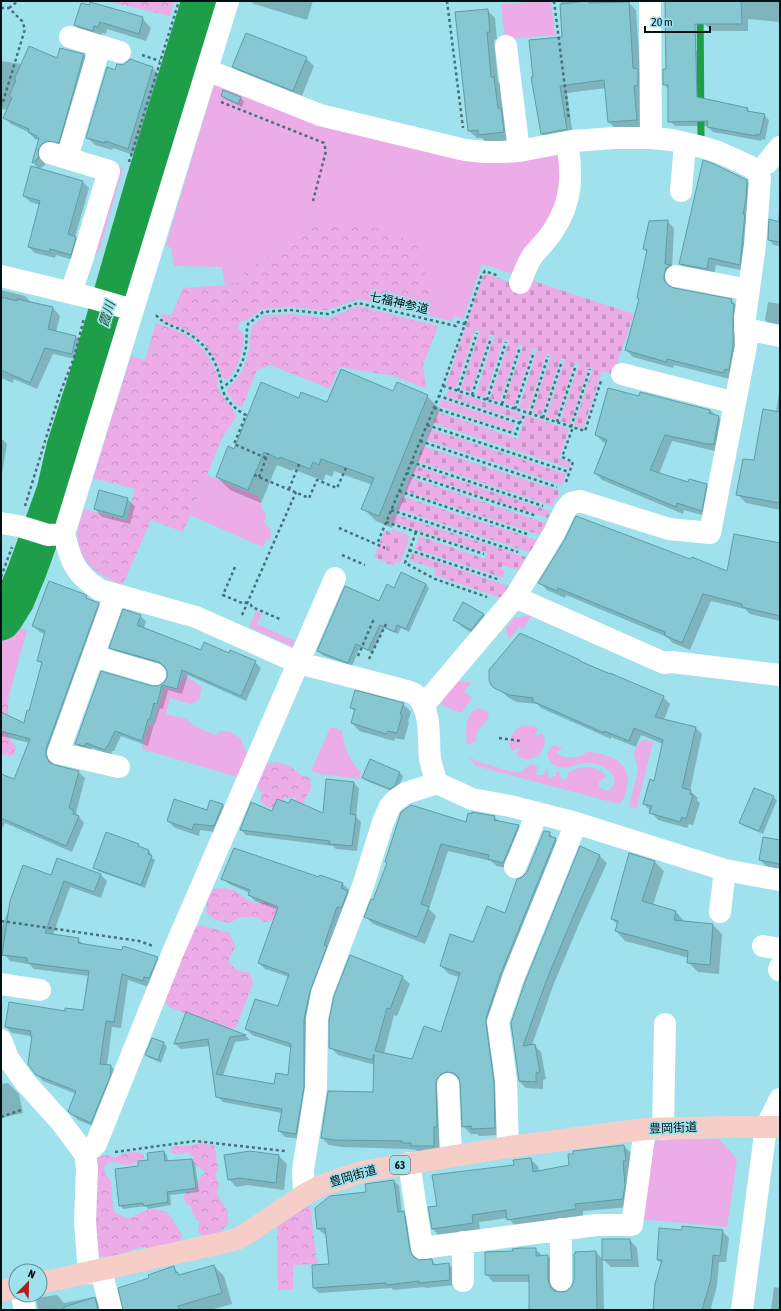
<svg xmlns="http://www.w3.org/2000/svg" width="781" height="1311" font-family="'Asap Condensed','Noto Sans JP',sans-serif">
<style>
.green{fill:#ecace7}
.forest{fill:url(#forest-crowns)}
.cemetery{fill:url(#cemetery-stones)}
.shadow{fill:#0003}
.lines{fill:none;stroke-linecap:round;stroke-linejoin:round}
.stream{stroke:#1e9e49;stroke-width:7}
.river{stroke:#1e9e49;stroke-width:39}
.building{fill:#86c7d2;stroke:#5c9da7}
.path{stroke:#487077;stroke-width:2.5;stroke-dasharray:3 3;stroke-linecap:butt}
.minor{stroke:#fff;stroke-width:22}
.major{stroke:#f7cec7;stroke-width:22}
.labels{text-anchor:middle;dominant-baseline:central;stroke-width:3.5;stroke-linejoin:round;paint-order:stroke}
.shield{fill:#9fe1ec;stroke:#305056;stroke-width:1}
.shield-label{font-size:11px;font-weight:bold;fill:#001216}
.street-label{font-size:12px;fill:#001216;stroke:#9fe1ec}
.water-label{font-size:13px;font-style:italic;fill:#24512e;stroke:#9fe1ec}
</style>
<defs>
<pattern id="forest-crowns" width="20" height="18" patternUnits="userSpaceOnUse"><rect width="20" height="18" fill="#ecace7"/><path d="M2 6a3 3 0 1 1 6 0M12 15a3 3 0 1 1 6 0" fill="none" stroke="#c993c5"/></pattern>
<pattern id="cemetery-stones" width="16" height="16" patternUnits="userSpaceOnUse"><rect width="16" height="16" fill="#ecace7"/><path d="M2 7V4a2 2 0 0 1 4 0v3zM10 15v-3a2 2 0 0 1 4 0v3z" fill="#c993c5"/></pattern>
</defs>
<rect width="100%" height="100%" fill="#9fe1ec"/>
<path class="green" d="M551 1 555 35 505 39 501 4Z
M214 84 344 128 563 149 562 198 517 275 482 264 463 319 454 316 452 321 433 317 428 281 325 221 245 271 238 282 225 285 222 267 174 266 171 248 166 245Z
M118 166 123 168 99 251 90 261Z
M442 400 515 424 512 431 439 406Z
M207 475 258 496C261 500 262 502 261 508L266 514 264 523C271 527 272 532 270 540L266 539 263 547 190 515Z
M393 529 410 536 400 564 396 562 405 539 392 533Z
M256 611 262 614 257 624 295 641 300 631 293 647 249 627Z
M532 615 523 629 519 627 509 639 505 629 514 618Z
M13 627 27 630 1 726V639Z
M184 675 202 687 199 700 191 704 170 698 166 714 187 719 194 726 215 735 219 731H229L241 739C242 746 245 748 248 754 251 761 244 771 241 778L142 749 148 725 153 726 164 687 177 690Z
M463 681 471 683 464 691 472 698 461 713 441 705 444 695 455 682Z
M479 708 487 711 489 713C487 722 484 725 477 730L476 740 469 745 467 743C466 731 464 712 479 708Z
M524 725 534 726 538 728V731L534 734 537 736 541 733 543 734C551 751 530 767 516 755V753L520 750 518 748 513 751C504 743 515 727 524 725Z
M330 728H336L342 731C344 747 349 760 361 772L360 779 321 774 311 771Z
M645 740 653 742 636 809 629 807 638 769 634 754 635 749 641 741Z
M555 745 562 748 556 753C562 759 580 759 587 752 607 753 633 762 627 787 626 794 624 799 619 804L476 766 468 756 476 761 517 773C524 772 526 766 532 764L538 767 536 772 537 775H543L545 772V769L548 770V776L550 778 556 776V772H560L559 776 563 780 567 778 568 773C579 765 596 764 606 776L605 778 599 781V787L606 791C610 790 611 789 613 786 620 773 601 764 591 763 580 761 568 770 558 767 551 764 548 760 547 753L552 746Z
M719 1139 737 1159 727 1227 641 1219 651 1147 658 1140Z"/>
<path class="forest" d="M107 1H174L170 16Z
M325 221 388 230 417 245 428 281 433 317 359 299 327 310 289 307 263 309 248 319 239 323 238 328 244 334C243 349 239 368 228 379H223C210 344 200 334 164 321L161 313 171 316 183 288 225 285 238 282 245 271Z
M358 306 438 326 423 365 426 389 394 376 339 367 330 389 270 365 257 370 242 407 236 405 226 390C247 372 250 353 251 327L265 315 293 314 329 318Z
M156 323C182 332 202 339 213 366 217 374 220 378 217 386L220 392 237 416 223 436 183 532 151 520 123 584C100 578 77 560 78 534 78 525 81 517 84 509L127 520 135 489 93 478 131 356 145 360Z
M1 692 8 707V736L16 747 14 755H5L1 753Z
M278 762 291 767 301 775 310 778 311 788 304 801 303 814 296 804V798H285L279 802 277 809 268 807 260 802 262 793 257 786 260 775 266 764Z
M224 888 236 891 249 901 259 903 269 900 276 904 277 914 272 921 264 922 257 917H241L229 923 214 919 206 913 207 898 214 889Z
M201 925 230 933 235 947 228 962 237 970 250 973 253 983 236 1027 229 1030 169 1007 163 999 192 928Z
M199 1143 214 1145C215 1148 218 1167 218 1169 217 1171 216 1174 215 1176L219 1183 217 1194 228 1212V1225L216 1234 206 1237 198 1232 199 1221 193 1215 191 1206 186 1204 183 1197 188 1191 196 1190 198 1181 205 1172 194 1163 193 1157 188 1152 180 1154H173L170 1150 174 1146H190Z
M136 1152 143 1154 144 1158 128 1166 120 1163 109 1162 104 1167 105 1174 111 1181 113 1211C134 1225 133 1212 152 1209 156 1209 163 1211 167 1212L182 1234 179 1244 154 1249 139 1247 122 1254 105 1257 96 1255 94 1162 99 1156 109 1155 115 1158 123 1153Z
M310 1205 317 1264 293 1265V1289L278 1290 277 1226Z"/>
<path class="cemetery" d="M486 274 524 287 527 279 634 314 613 375 602 371 583 429 574 425 593 369 589 367 570 424 560 421 579 364 575 362 556 420 546 417 565 359 561 358 542 415 532 412 551 355 547 353 528 411 519 408 537 350 533 348 514 406 504 403 523 346 519 344 500 402 490 399 509 341 504 339 485 397 476 394 494 336 490 334 471 392 461 389 480 331 475 330 456 388 446 385 482 279Z
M448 390 522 414 520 420 446 396Z
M437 412 518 439 526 415 569 429 559 458 571 463 569 468 433 423Z
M430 429 566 474 562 485 427 440Z
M422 446 560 491 557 499H555L552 506 417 461Z
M415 466 550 511 548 518 413 473Z
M409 477 546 523 544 530 542 529 540 535 405 491Z
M401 496 537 540 532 553 397 509Z
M393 514 526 557 521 571 503 565 501 569 505 571 503 578 415 549 419 536 485 559 487 553 390 521Z
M385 530 405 539 394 566 374 557Z
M412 553 508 586 504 599 434 575 436 569 410 560Z"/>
<path class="shadow" d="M250 1H313L307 20 254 4Z
M561 1H601V4L629 3 636 10 644 127 616 129 609 122 606 88 567 93 573 136 549 141 542 134 563 38Z
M705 1H780V22L748 19V31H712L705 24Z
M82 4 142 18 151 28 146 41 107 29 106 34 102 33 100 38 83 33 75 25Z
M487 10 495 18 497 39 494 40 498 82 502 85 511 140 487 143 482 138H477L469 131Z
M61 49 84 55 91 62 65 149 44 157 45 165 39 169 33 163 40 140 35 139 28 132 11 124 4 117 8 110 1 109V61L22 64 58 60Z
M695 49 701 54 702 99 747 109 751 112 764 115 769 120 765 140 762 139 761 141 713 132 707 126H675L670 121 669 89 664 84 667 70Z
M306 58 314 66 301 98 241 74 234 66Z
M152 68 160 75 136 156 113 148 112 150 95 145 87 137 116 72Z
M224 91 241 98 244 102 242 107 225 99 222 95Z
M32 167 83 182 89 188 75 237 82 244 77 261 56 255 55 258 35 253 29 247 40 205 30 202 24 196Z
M747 181 754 188 746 271 716 265 714 276 687 271 680 264Z
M779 209H780V246L774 245 769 240 778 222Z
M667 221 674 228 671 288 731 300 738 307 741 312 730 379 674 365 673 368 633 357 626 350 640 300 638 298 648 253 644 249Z
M1 290 25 296 32 303 53 308 60 316 56 332 76 337 83 344 79 360 53 354 37 389 14 379 13 383 1 378Z
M768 302 780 304V329L773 327 765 320Z
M780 386V510L746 503 737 494 755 462 776 412Z
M394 392 427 396 440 409 392 528 376 521 363 508 372 485 334 471 332 477 326 474 323 481 293 469 292 471 277 465 261 503 230 490 217 477 235 450 299 399 328 404Z
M639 398 710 410 726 424 715 451 672 441 659 474 689 483 706 485 714 493 709 517 684 510 683 514 602 480 595 473 607 444 603 442 596 435Z
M1 438 7 444 2 474H1Z
M127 499 135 506 130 524 102 517 95 509Z
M780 544V624V621L750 614 745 609 711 601 690 650 673 643 667 637 566 595 565 598 547 590 540 583 691 561 728 572Z
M426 584 429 588 409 632 401 628 398 634 384 628 372 653 360 647 352 666 322 655 318 651 395 589Z
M86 597 90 601 98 604 105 610 52 756 53 765 78 772 85 778 76 813 84 823 72 852 5 823 1 830V775L15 780 30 743 1 736V713L24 725 30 712 42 664 38 661 45 634 40 632 33 626Z
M464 603 484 615 491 622 479 637 462 627 455 620Z
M140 616 146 621 144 628 201 651 229 654 255 662 261 668 246 701 188 675 182 694 168 690 163 709 160 708 155 724H154L148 746 121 736 114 751H112L111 755 92 748 91 752 81 749 76 744 152 687H159L164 684 168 677V670L166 668 116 653 110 647Z
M580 661 582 663 663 697 670 704 664 720 695 727 702 734 690 791 698 798 697 800 700 803 693 825 689 824 687 828 658 820 644 804 655 782 663 744 641 735 636 747 611 737V739L541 708 537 704 517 702 509 698 492 684Z
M403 704 411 712 408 722 409 723 404 740 395 738 394 741 359 731 352 723 355 712 351 707Z
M400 773 403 776 398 789 394 792 367 781 363 777Z
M354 783 359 789 356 817 361 822 357 851 336 849 333 846 246 835 241 830 273 812 323 814Z
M773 797 777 800 763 834 744 826 740 822Z
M210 801 223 805 230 812 221 833 200 830 199 836 175 828 168 821 207 811Z
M494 817 500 822 518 826 526 834 511 869 497 866 491 861 448 851 429 909 436 916 425 944 373 924 366 917 373 901 387 863 467 824Z
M549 833 563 847 509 981 502 1135 479 1136 477 1134H471L463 1126 460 1080 455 1079 442 1153H420L416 1150 409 1149 342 1147 329 1145 322 1138 374 1093 375 1065 338 1055 330 1047 402 977 410 984 397 1016 394 1015 384 1054 413 1060 442 1033 459 977 449 974 441 966 474 943 505 914 523 878 527 872Z
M780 841V870L768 868 760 860Z
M138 845 142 848 149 851 152 855 151 857 155 860 145 888 98 871 94 867Z
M581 848 600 856 607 863 579 924 553 986 532 1045H534L541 1052 546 1079 543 1080V1089L526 1088 519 1081 512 1023Z
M655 862 664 871 653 905 676 912 685 922 713 925 722 934 719 974 698 972 688 962 689 958 625 941 616 931 618 925 612 919Z
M24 867 51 877 100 874 107 881 101 898 70 887 53 935 78 939 84 945 157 958 164 964 149 987 128 980 121 1028 112 1027 107 1066H111L117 1073 98 1128 78 1120 69 1111 76 1094 43 1081 36 1074 33 1037 31 1036 12 1033 6 1027 66 1012 84 1011 89 976 34 969 29 964 10 961 6 956H1V927H2Z
M320 876 343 884 349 890 348 892 353 897 302 1139 285 1137 279 1131 282 1113 223 1102 217 1096 210 1046 181 1049 175 1044 187 1014 245 1035 250 1040 235 1042 223 1076 274 1086 289 1076 291 1048 252 1035 246 1029 279 1007 289 977 265 969 259 963 278 910 255 901 249 895 250 893 229 884 223 878H320Z
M153 1039 164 1043 167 1047 161 1063 150 1058 146 1055Z
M8 1083 19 1094 23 1113 1 1118V1084Z
M624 1146 632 1154 630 1207 583 1211V1217L516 1227 508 1218 479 1222 480 1230 440 1237 433 1229 438 1207 515 1166 530 1159 538 1166 539 1172 570 1166 574 1155V1152Z
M164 1152 167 1155 168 1162 192 1160 195 1163 199 1192 170 1195 171 1205 148 1209 146 1206 123 1209 120 1205 139 1167Z
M250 1152 279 1156 287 1164 284 1190 247 1185 236 1187 229 1179Z
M394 1181 399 1186 402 1213 409 1218 416 1260H431L436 1265 448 1264 454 1269 455 1285 426 1288 424 1287 393 1290 392 1288 319 1293 314 1288 330 1265 327 1234H324L318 1229 367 1193Z
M722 1231 729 1238 726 1262H719L717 1286 711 1308 714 1310H654L662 1264 658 1260Z
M630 1240 637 1248 639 1267H611L603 1259Z
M535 1249 543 1256H548L556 1264 557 1292 568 1291 596 1252 603 1260 604 1310H530V1282H493L486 1274 514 1252Z
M214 1266 224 1276 232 1304 210 1310H124L150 1278 173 1267 181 1276Z
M774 1287 780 1288V1310H771Z
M57 1295 64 1303 94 1297 101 1304 103 1310H38L36 1298Z"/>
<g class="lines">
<path class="stream" d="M700 1 701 138"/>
<path class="river" d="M1 621 5 616 15 600 27 571 56 491 66 447 93 363 145 183 201 1"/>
</g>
<path class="building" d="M589 1V3L629 2 633 68 638 69V85L634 86 637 120 608 122 604 80 560 86 567 129 541 134 531 77H533L529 40 562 37 560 4Z
M665 1H741L742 24H695L697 97 748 108 747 111 765 114 760 135 756 134V136L707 127 708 121 668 122V85H663V69H666Z
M90 2 143 17 142 19H143L139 34 100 22 98 27 94 26 93 31 74 25 81 3 89 5Z
M488 9 490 32H487L491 77H494L498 108H501L504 132 478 135V130L468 131 455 12Z
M246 33 307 57 293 91 232 67Z
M29 46 57 58 60 48 84 54 59 143 48 141 42 144 38 150 39 158 32 163 39 138H36L37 136 28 132 29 129 3 118 12 98 9 96 16 80H14Z
M130 59 153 67 128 149 105 141V143L86 138 107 67 115 70 117 64 123 65Z
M223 90 241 97 238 104 221 96Z
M703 160 714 164 747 180 746 199 743 214H745L740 265 709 258 707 269 679 264Z
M31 166 83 181 68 234 76 237 71 255 50 249 49 252 28 247 40 201 23 196Z
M769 219 780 222V242L768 240Z
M668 220 665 264 671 265 666 268 664 274V280L668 285 674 288 732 299 731 303 734 304 733 318V345L729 370 725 369 723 373 667 359 666 362 625 350 639 299 637 298 647 250 643 249 649 221Z
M1 297 17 301V299L53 307 48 329 76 336 72 354 45 348 30 383 1 370Z
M341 369 393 391 397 382 428 395 379 516 361 509 374 478 321 459 319 465 313 462 310 469 280 457 279 459 264 452 248 490 216 477 228 446 234 449 261 382 299 398 301 392 327 402Z
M608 388 639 396 640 392 710 410 709 413 719 416 714 444H707L665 435 650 470 688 482 689 479 707 484 702 511 677 503 676 507 594 473 607 440 595 435Z
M763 409 780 412V503L736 495 743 459 754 460Z
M99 490 128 498 123 517 94 509Z
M576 516 690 559 692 557 727 571 734 534 780 543V616L742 607V604L703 594 682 643 664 635 665 632 558 588 557 591 538 583 565 539Z
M401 572 426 584 406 629 397 625 395 632 380 625 368 650 356 644 348 663 317 651 345 586 379 601 387 584 394 588Z
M49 581 84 594 87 596 86 598 99 603 46 749V756L49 762 55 765 79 771 69 808 74 811 73 814 79 816 66 846 1 818V774L14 779 30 739 1 731V712L24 723 27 710 29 711 42 662 37 661 45 631 32 626Z
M463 602 484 614 471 630 453 620Z
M123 609 141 615 137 625 201 650 204 642 229 653 230 650 256 661 241 696 182 670 177 689 162 685 157 704 154 703 150 719H148L142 741 115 731 108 746H107L105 750 86 743 85 746 75 744 101 671 152 686H158L163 683 167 678V671L164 666 159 662 109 648Z
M520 633 580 660V661L610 674V673L664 696 655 717 696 727 682 788 691 790 690 794 693 795 686 819 682 817 680 822 649 813 652 806 643 804 650 779 654 781 663 740 634 728 629 741 604 731V733L557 712 532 701 533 698 509 695 494 688 491 685 489 680V670Z
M355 690 404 703 400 714 402 715 397 733 388 731 386 734 351 723 355 709 350 708Z
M370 759 400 772 395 786 390 789 362 778Z
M326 779 354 782 350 814 356 815 352 846 329 844 330 841 240 830 251 802 272 811 277 799 289 803 291 799 323 813Z
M754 788 774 796 759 831 739 823Z
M174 799 207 810 210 800 223 804 214 826 194 824 192 830 167 821Z
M411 805 466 822 468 813 472 814V812L495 816 494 820 519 825 503 863 488 859 489 855 441 844 421 904 429 907 417 937 364 917 371 899 373 900 387 863 385 862 401 812Z
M544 831 550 832 549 836 556 838 501 973 486 1018V1024L494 1082 495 1128 471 1129V1126L462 1127 460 1083 459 1078 454 1073 447 1072 441 1074 437 1079 436 1084 437 1127H434V1146H411V1143H402V1141L334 1140 321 1138 328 1091 373 1092 374 1054 372 1060 329 1048V1020L334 996 350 955 403 976 390 1009 387 1008 375 1051 412 1059 424 1026 441 1032 460 973 440 966 450 934 473 942 487 906 505 913 517 879 522 877 527 872Z
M106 832 139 844 138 846 149 850 148 854 152 856 141 885 93 868Z
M763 837 780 840V864L759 860Z
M580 846 600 855 573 917 547 979 523 1046 535 1044 540 1072 536 1073V1082L519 1081 511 1023 525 982Z
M234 848 319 877 320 875 343 883 341 888 348 891 341 908 337 907 324 945 327 946 310 991 304 1019V1087L296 1134 278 1131 282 1109 216 1097 208 1039 174 1044 186 1012 246 1035 230 1037 216 1074 274 1084 276 1073 288 1075 291 1044 245 1029 255 999 278 1006 289 974 258 963 278 907 248 895 250 890 221 879Z
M629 853 655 861 642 901 676 911 674 920 713 924 710 965 687 963 688 951 615 931 618 921 611 919Z
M57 858 101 874 94 892 64 881 45 933 79 938 78 943 122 950 123 946 158 957 149 978 144 977 143 981 122 974 114 1022 106 1021 100 1064 111 1065 110 1077 91 1123 71 1114 68 1111 76 1091 36 1075 28 1064 32 1036H30L31 1031 5 1027 9 1002 65 1011V1008L83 1010 89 971 27 963V958L2 955 10 901 23 865 51 875Z
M152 1038 164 1042 158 1060 145 1055Z
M624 1145 626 1161H623L625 1185 623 1199 575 1204 576 1209 507 1220 506 1210 472 1215 473 1223 432 1229 428 1207 437 1206 432 1175 514 1165 513 1160 531 1158 533 1172 569 1165 568 1154H573V1151Z
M164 1151 165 1161 192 1159 196 1188 167 1192 168 1202 144 1206 143 1203 119 1206 115 1169 138 1166V1161L148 1160 147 1153Z
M250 1151 279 1155 276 1183 239 1178 228 1180 224 1155Z
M394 1180 398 1212 404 1211 410 1250 412 1255 418 1260 432 1259 433 1265 449 1263 450 1280 419 1283V1281L387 1285 386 1283 313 1288 312 1265 329 1264 325 1228 317 1229 315 1208 330 1196 366 1192 365 1184Z
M682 1226 723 1230 720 1256 713 1255 711 1279 702 1310H653L655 1284 662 1260H657L659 1228 682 1230Z
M602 1239H630L632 1260H602Z
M520 1248H536V1256L548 1255V1280L550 1286 554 1291 561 1292 567 1291 572 1286 574 1280V1254H575V1252L596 1251 597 1310H529V1275H485V1252L513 1251 512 1249Z
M214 1265 222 1293 178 1306 180 1310H123L118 1288 149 1278 148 1275 171 1267 174 1266 176 1273 177 1272 179 1275Z
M95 1297 98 1310H64V1307Z"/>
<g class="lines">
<path class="path" d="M447 1 463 128
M554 1 569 119
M1 8H9L22 21 25 29 2 105
M9 8 18 1
M142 55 160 61
M221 102 324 143 326 151 313 201
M129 162 179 1
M156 315C166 326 173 325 185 332 207 343 219 364 222 388
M465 324 481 277 485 271 499 276
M443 386 585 431 601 381
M458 391 477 333
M472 395 491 338
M487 400 506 342
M502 404 520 347
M434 408 516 434 519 423 439 396
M515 409 534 352
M530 414 548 356
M543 418 562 361
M557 422 576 365
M519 423 522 421 525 412
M427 425 569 472
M571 427 590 369
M420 441 557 487
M266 458 234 444 246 415C235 410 225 399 222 388L231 381 236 375 243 360 246 347 247 329 248 324 263 312 290 310 328 314 358 303 456 326 458 322 465 324 439 396 377 544
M411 462 543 506
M406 473 537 516
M254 475 309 498 317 480 337 488 346 468
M259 477 268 453
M566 482 573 462 562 457 573 427
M289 489 300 462
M399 491 527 534
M25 506 60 393 74 358 84 318
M391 510 518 552
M386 522 484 554
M339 528 385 548
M416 532 405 563 435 579 487 597
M409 550 500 580
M342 555 365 565
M235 567 223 595 242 603 244 602 251 605 252 607 282 620
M1 577 12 547
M242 615 296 492
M358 656 373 621 370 619
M369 659 386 624
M499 738 521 741
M1 921 139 941 153 946
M1 1117 21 1110
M115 1152 195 1141 285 1151"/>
<path class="minor" d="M228 1 64 534C71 562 75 574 100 590L196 617 299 663 403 690C408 691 414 693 417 696 432 712 428 739 430 759 432 768 434 775 437 783L472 799 510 806 576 823 725 870 780 880
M650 1 651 138
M70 37 120 52
M506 46 519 151
M207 70 320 115 465 150 485 152H501L519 151 572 141 615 138H651L672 140 702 147 718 152 749 166 758 172 760 178 759 192 755 245 745 318 746 346 710 533 669 529 580 501 571 503 565 510 554 533 541 555 515 597 424 705
M50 153 109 171 82 260 71 292
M67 158 100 46
M767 163 780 147
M681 191 685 143
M1 276 92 298 133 310
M676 276 749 290
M520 283C524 273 527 264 533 255 540 247 547 240 553 231 572 202 573 176 567 142
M745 329 780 336
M622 374 735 403
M1 523 19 526 48 535 64 534
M115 595 58 753 119 767
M515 597 664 663 672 662 780 675
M93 656 155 674
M515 867 532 826 535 812
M720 912 725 870
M763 946 780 949
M779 970 780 967
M1 984 40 990
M1 1040 8 1058 25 1082 61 1122 85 1154 87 1168 85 1222 89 1273
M448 1084 451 1156
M663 1129 665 1024
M508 1147 506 1081 498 1022 513 978 576 823
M85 1154 96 1144 173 952 335 578
M409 1163 422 1248 596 1225H632L645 1129
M304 1195 303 1170 316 1088 317 1019 322 993 363 886 383 822 390 806 397 799 406 793 437 783
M561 1229V1280
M463 1242V1281
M101 1270 111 1310
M22 1295 25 1310
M742 1310 766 1127 780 1099"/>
<path class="major" d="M40 1283 226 1242 237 1239 249 1232 304 1195 322 1185 365 1171 508 1147 645 1129 726 1127H780
M1 1291 16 1288"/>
</g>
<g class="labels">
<rect class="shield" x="390" y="1156" width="20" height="18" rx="3"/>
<g class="shield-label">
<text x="400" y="1165">63</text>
</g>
<g class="street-label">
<text transform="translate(399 303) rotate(13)">七福神参道</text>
<text transform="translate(673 1128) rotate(-2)">豊岡街道</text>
<text transform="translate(353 1176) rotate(-16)">豊岡街道</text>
</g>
<g class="water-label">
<text transform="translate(107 314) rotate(-73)">霞川</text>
</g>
</g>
<rect width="781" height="1311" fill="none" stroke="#001216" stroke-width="4"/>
<g transform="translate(28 1283) rotate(23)"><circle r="19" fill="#9fe1ec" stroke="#5f8e96"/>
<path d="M0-3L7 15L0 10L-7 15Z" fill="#af2017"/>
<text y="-6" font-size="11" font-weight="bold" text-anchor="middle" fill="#001216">N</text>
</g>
<path d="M645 26v6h65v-6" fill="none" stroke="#001216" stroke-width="2"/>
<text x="651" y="26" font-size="12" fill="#001216" stroke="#9fe1ec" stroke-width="3" paint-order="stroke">20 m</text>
</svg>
